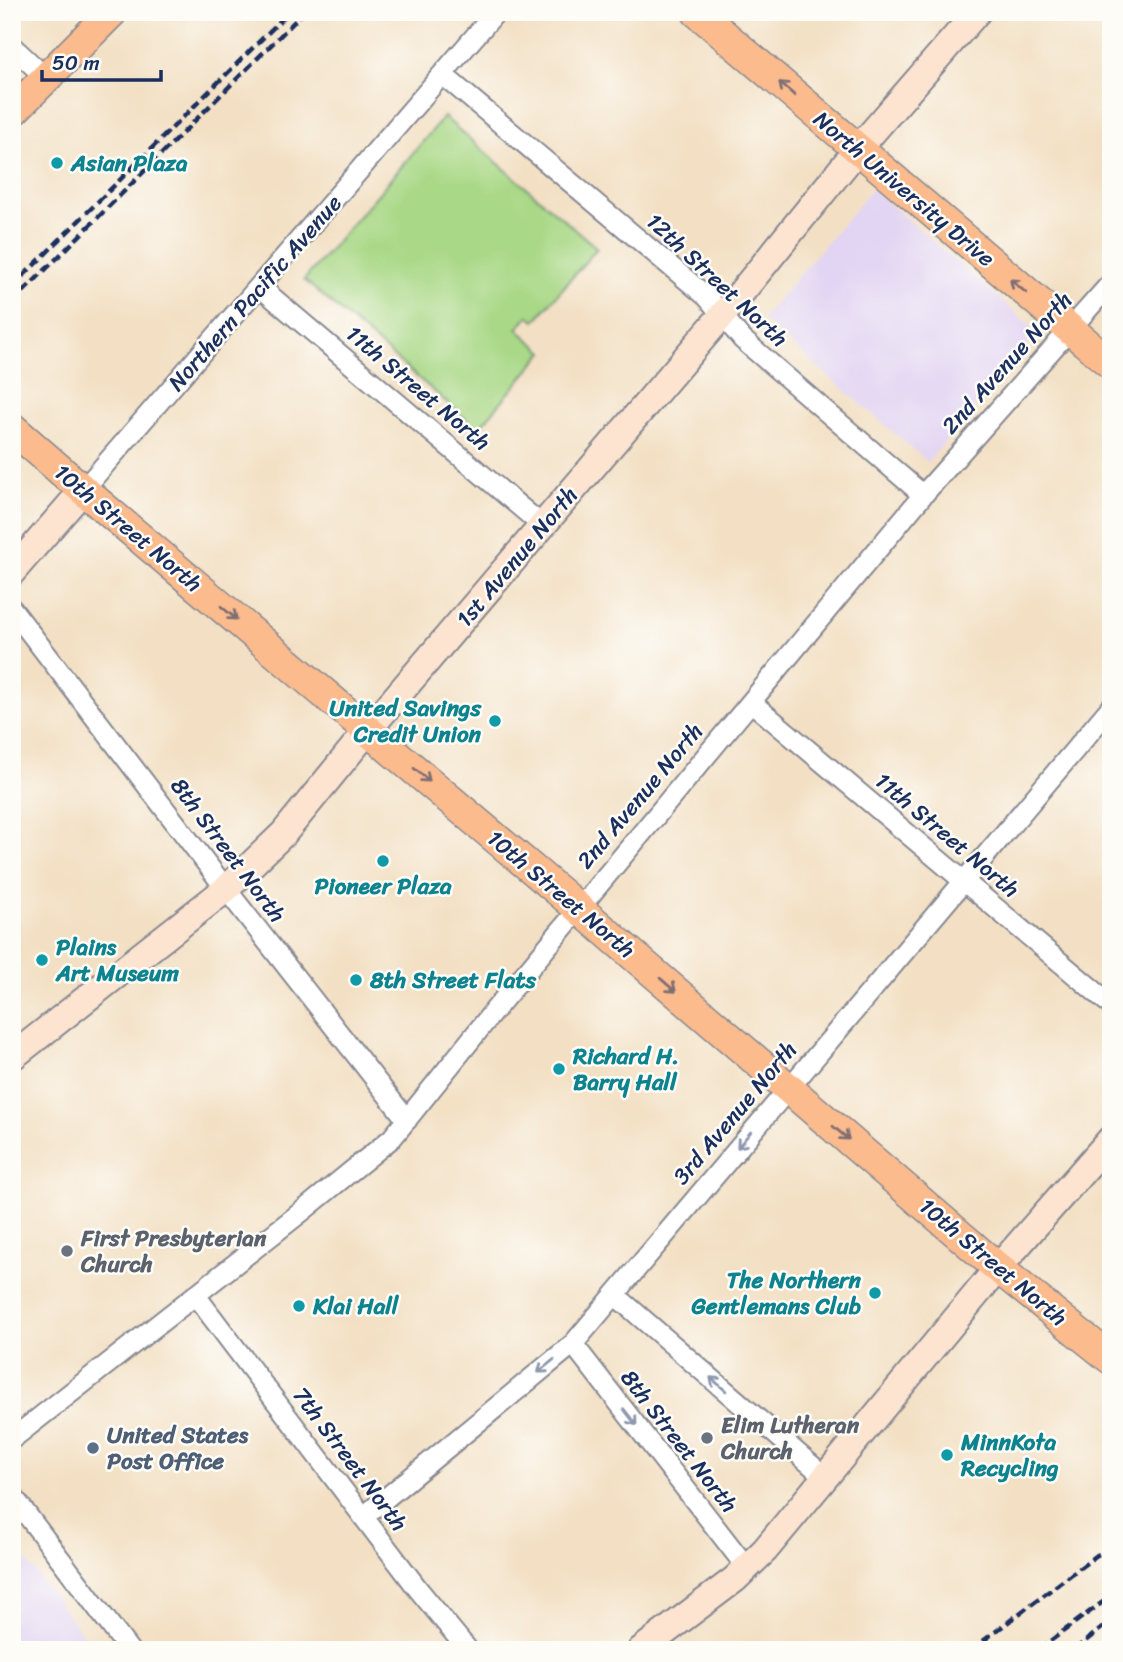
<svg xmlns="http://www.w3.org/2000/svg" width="1123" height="1662" font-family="Sriracha,sans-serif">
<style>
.built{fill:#e2d4f3}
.green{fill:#a9d886;stroke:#628472;stroke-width:2}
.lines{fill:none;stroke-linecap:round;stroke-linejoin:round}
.street-casing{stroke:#878891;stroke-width:23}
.secondary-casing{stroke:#878891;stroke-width:30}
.primary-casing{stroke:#878891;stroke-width:33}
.street{stroke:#fff;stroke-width:19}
.secondary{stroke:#fde4d1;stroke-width:26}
.primary{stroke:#fbbb8d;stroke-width:30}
.rail{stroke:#1b2f5e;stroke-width:4.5;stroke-dasharray:10 5;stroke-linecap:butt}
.oneway{stroke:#806e73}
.oneway2{stroke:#8d97ae}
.culture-dot{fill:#0f9aa8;stroke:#fdfcf7;stroke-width:2.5}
.worship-dot{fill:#6b7280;stroke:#fdfcf7;stroke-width:2.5}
.service-dot{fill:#5c6f8a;stroke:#fdfcf7;stroke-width:2.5}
.labels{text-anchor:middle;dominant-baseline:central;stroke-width:5;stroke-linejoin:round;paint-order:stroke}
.culture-label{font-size:23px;font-weight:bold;fill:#0d838f;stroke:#fdfcf7;text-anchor:start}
.street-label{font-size:23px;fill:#1b2f5e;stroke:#fdfcf7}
.worship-label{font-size:23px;font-weight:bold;fill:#5b616d;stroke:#fdfcf7;text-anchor:start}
.service-label{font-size:23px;font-weight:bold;fill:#4e5e75;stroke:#fdfcf7;text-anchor:start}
</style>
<rect width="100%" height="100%" fill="#fdfcf7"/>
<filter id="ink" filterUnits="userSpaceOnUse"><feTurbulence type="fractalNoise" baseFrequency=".0143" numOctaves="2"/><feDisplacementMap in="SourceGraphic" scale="14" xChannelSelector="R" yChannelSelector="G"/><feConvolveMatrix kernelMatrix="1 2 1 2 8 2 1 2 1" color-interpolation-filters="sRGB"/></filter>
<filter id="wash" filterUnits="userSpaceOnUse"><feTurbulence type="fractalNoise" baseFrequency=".00686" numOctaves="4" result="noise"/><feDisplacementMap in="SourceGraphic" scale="28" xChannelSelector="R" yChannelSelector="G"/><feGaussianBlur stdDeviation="1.57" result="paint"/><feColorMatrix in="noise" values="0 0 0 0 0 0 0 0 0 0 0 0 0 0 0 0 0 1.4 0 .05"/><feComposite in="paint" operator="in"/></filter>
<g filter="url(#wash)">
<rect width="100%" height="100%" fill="#f3e0c4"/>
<path class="built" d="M872 189 1038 332 928 462 762 319Z
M12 1542 95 1650H12Z"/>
<path class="green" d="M444 117 597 248 535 321 529 316 517 329 544 352 478 429 304 280Z"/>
</g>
<g filter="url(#ink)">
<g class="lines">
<g class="street-casing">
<path id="street" d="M12 46 46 78
M443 75 707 297 742 339 923 495
M260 287 544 527
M83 490 496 12
M12 609 226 889 407 1120
M751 702 1111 1005
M615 1295 825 1477
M196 1296 418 1589 468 1650
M573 1344 747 1568
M12 1439 305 1209 392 1138 493 1012 923 495 1111 283
M12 1495 129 1650
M363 1517 573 1344 1111 707"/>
</g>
<g class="secondary-casing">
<path id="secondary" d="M12 572 83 490
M12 1057 226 889 284 833 368 730 736 299 857 150 977 12
M641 1650 735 1579 765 1550 998 1268 1111 1139"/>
</g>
<g class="primary-casing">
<path id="primary" d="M697 12 1111 364
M12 112 112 12
M12 428 83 490 563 895 998 1268 1111 1359"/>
</g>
<use href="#street" class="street"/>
<use href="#secondary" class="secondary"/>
<use href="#primary" class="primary"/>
<path class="rail" d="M12 287 289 12
M12 303 304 12
M983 1641 1097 1555 1111 1549
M1038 1650 1111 1596
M1074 1650 1111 1621"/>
</g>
<defs><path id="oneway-shaft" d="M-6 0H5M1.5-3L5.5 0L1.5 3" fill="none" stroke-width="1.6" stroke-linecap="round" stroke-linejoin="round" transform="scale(1.75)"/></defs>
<g class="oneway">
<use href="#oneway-shaft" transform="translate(787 89) rotate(-139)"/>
<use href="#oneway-shaft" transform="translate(1018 286) rotate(-140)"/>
<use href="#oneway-shaft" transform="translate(229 613) rotate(40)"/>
<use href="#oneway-shaft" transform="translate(422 775) rotate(40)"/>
<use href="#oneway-shaft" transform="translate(668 985) rotate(41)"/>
<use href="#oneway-shaft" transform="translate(841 1133) rotate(40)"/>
</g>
<g class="oneway2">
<use href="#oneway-shaft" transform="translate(744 1140) rotate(130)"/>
<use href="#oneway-shaft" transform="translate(546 1366) rotate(141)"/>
<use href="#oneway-shaft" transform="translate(718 1384) rotate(-139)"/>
<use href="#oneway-shaft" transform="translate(630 1417) rotate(52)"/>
</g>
</g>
<g class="culture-dot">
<circle cx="57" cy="163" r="7"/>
<circle cx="495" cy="721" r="7"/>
<circle cx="383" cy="861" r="7"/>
<circle cx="42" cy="960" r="7"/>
<circle cx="356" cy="980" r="7"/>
<circle cx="559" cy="1069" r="7"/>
<circle cx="875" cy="1293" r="7"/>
<circle cx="299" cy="1306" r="7"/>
<circle cx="947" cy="1455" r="7"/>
</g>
<g class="worship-dot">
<circle cx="67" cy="1251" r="7"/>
<circle cx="707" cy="1438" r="7"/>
</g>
<circle class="service-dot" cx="93" cy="1448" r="7"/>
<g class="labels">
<g class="culture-label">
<text x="71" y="163">Asian Plaza</text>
<text x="481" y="708" text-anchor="end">United Savings<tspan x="481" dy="26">Credit Union</tspan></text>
<text x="383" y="886" text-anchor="middle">Pioneer Plaza</text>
<text x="56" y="947">Plains<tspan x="56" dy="26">Art Museum</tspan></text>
<text x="370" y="980">8th Street Flats</text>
<text x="573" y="1056">Richard H.<tspan x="573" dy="26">Barry Hall</tspan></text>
<text x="861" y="1280" text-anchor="end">The Northern<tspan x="861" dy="26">Gentlemans Club</tspan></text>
<text x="313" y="1306">Klai Hall</text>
<text x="961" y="1442">MinnKota<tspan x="961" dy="26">Recycling</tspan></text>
</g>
<g class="street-label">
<text transform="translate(904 189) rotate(40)">North University Drive</text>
<text transform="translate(717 280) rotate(43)">12th Street North</text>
<text transform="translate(255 293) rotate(-49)">Northern Pacific Avenue</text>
<text transform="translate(1007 363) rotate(-48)">2nd Avenue North</text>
<text transform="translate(418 388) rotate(40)">11th Street North</text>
<text transform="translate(128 528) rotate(40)">10th Street North</text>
<text transform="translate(517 557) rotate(-50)">1st Avenue North</text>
<text transform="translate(640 796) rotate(-50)">2nd Avenue North</text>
<text transform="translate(947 835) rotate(40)">11th Street North</text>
<text transform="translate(228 850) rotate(53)">8th Street North</text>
<text transform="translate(561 894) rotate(40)">10th Street North</text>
<text transform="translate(735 1113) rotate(-50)">3rd Avenue North</text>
<text transform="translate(993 1262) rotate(40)">10th Street North</text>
<text transform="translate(679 1441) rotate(52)">8th Street North</text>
<text transform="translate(350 1459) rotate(53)">7th Street North</text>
</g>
<g class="worship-label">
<text x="81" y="1238">First Presbyterian<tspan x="81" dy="26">Church</tspan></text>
<text x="721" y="1425">Elim Lutheran<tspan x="721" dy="26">Church</tspan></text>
</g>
<g class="service-label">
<text x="107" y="1435">United States<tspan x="107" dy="26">Post Office</tspan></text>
</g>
</g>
<rect width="1123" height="1662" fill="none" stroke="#fdfcf7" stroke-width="42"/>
<path d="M42 70v10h119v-10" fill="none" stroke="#1b2f5e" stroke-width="3.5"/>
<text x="52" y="70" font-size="21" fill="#1b2f5e" stroke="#fdfcf7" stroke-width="5" paint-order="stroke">50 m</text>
</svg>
